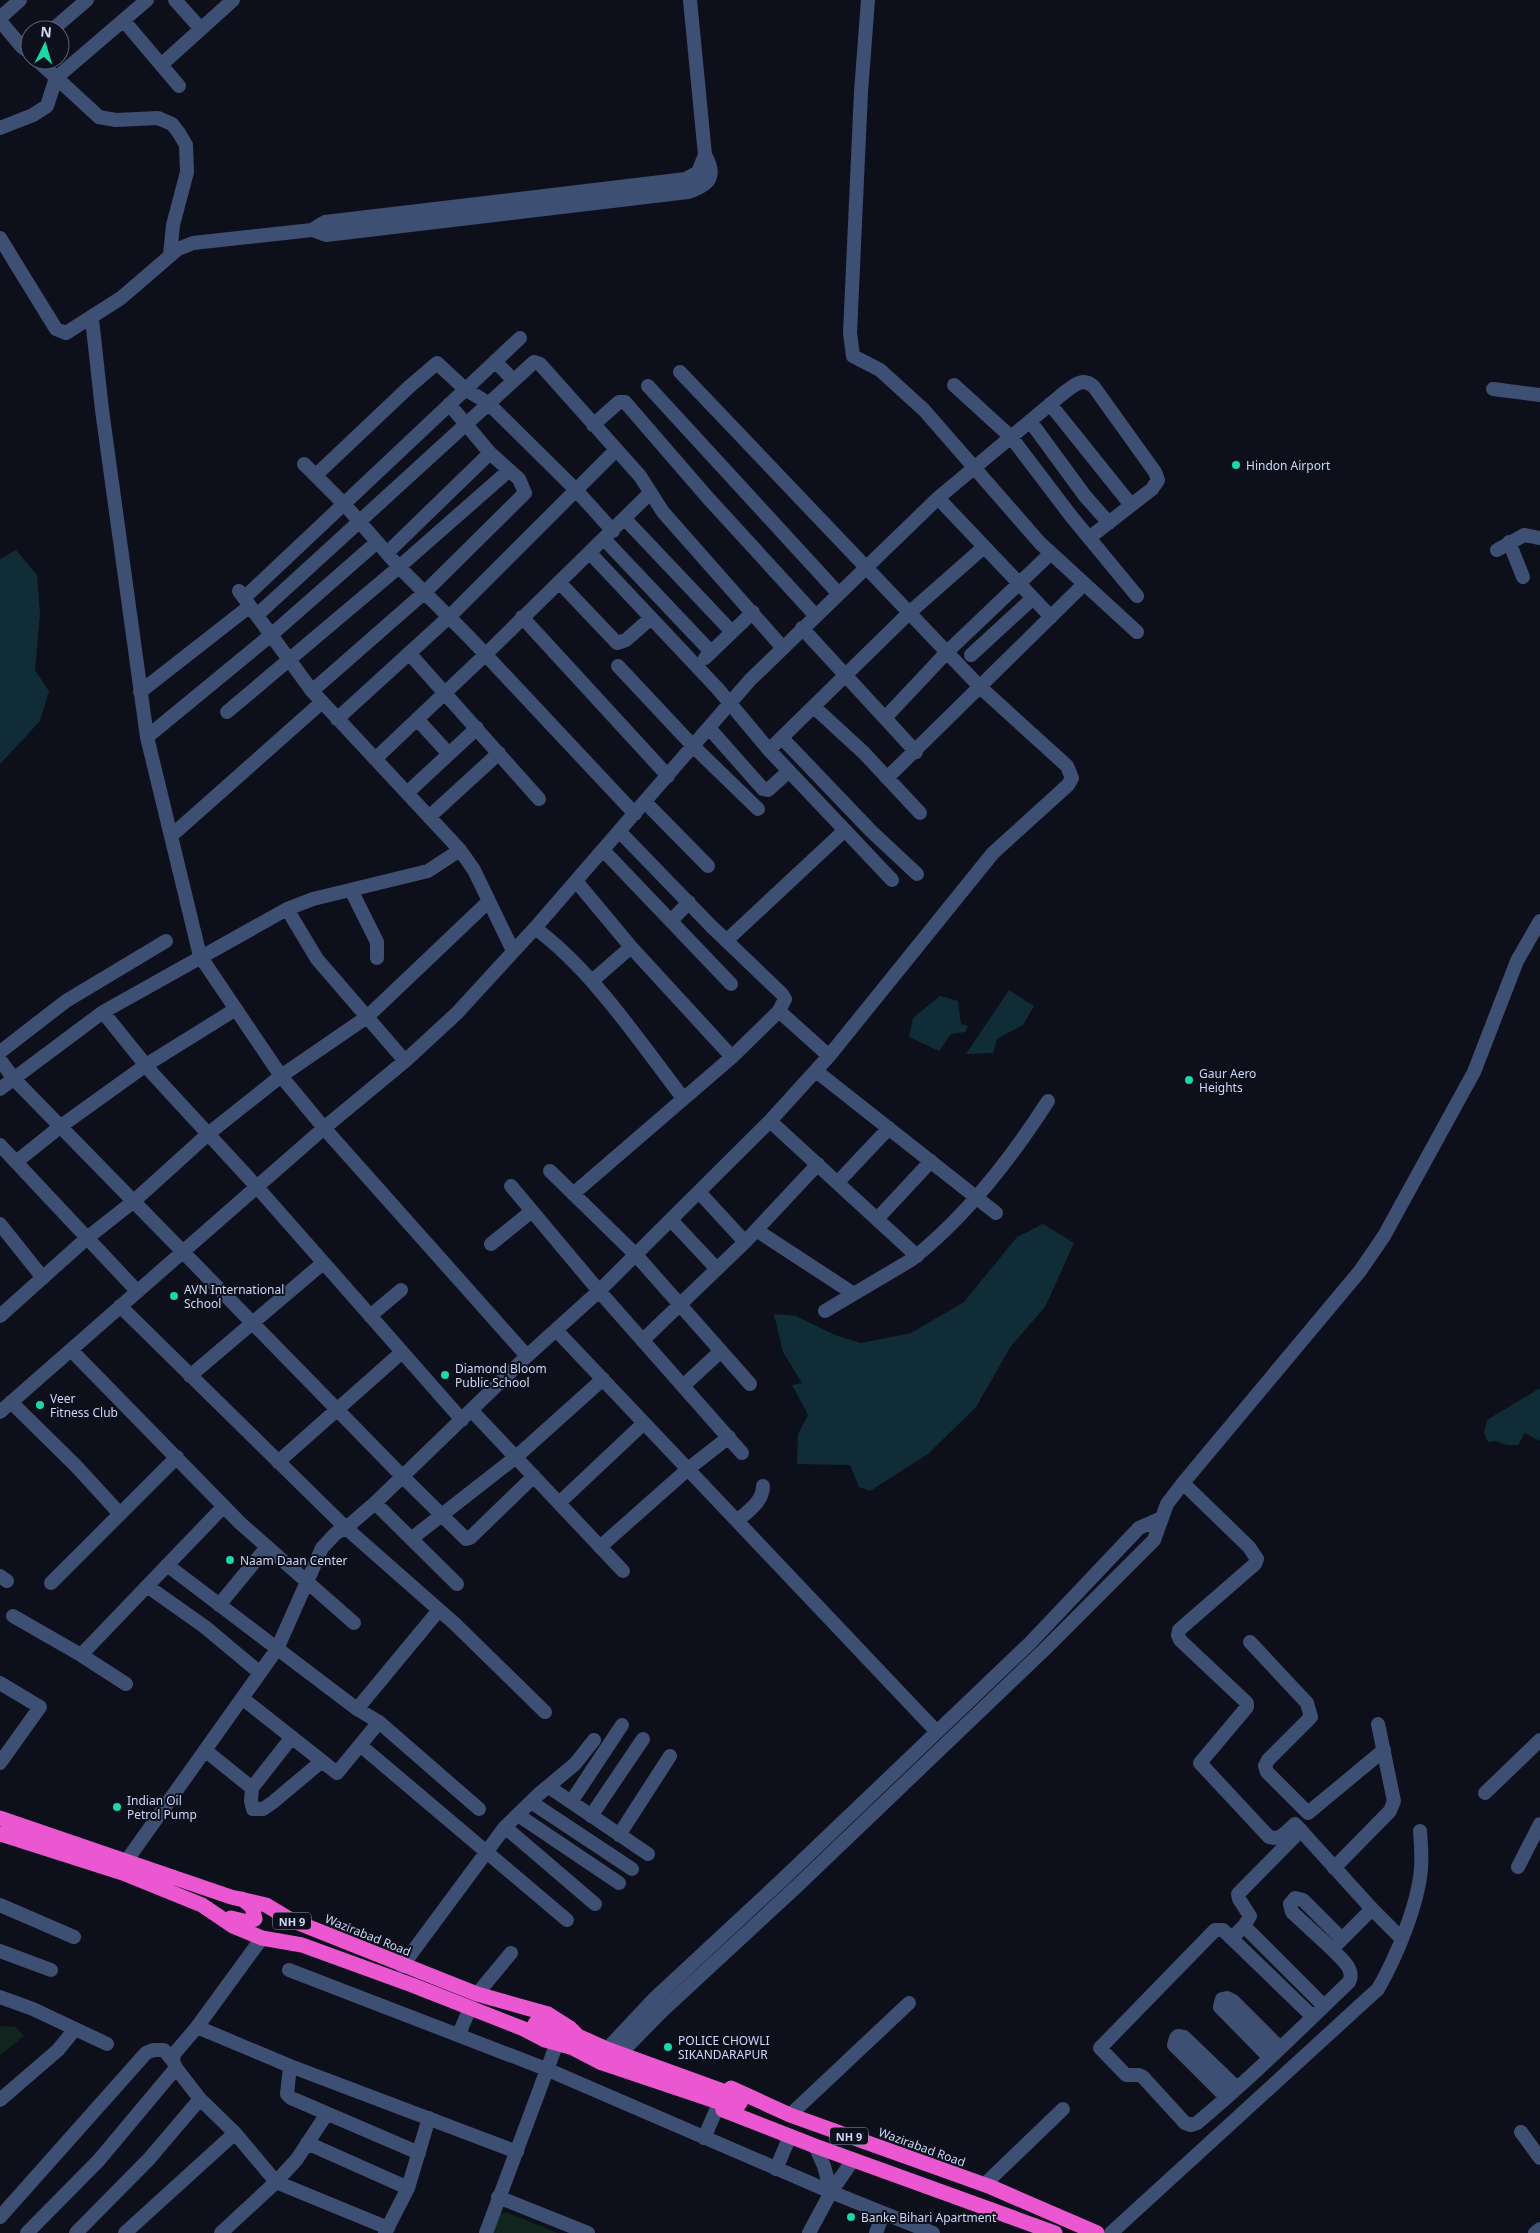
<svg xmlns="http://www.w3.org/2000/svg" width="1540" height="2233" font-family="'Noto Sans',sans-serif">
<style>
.green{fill:#11241d}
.water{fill:#102c37}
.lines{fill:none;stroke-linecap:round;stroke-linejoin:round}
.minor{stroke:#3e4f74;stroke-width:14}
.highway{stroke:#ea57d0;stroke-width:15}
.poi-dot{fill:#1bd7a9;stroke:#0d101b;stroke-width:2}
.labels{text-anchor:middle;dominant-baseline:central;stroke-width:4;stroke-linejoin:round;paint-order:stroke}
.shield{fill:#0d101b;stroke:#939bb6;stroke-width:1}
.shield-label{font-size:11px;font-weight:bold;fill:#cdd7f9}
.poi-label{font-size:12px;fill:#cdd7f9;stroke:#0d101b;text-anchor:start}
.street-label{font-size:12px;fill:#cdd7f9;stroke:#0d101b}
</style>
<rect width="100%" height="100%" fill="#0d101b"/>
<path class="green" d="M0 2026 16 2027 24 2036 0 2055Z
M506 2212 558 2233H493L499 2214Z"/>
<path class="water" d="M16 550 37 575 40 614 35 670 49 691 40 721 0 764V559Z
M1009 990 1034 1006 1023 1025 997 1039 993 1053 966 1054Z
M940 996 958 1001 961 1024 968 1026 965 1032 951 1034 939 1051 909 1037 913 1018Z
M1043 1224 1074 1243 1045 1307 1011 1346 976 1407 928 1454 870 1491 859 1487 850 1465 797 1464 798 1434 808 1415 792 1385 802 1383 783 1352 774 1314 796 1316 835 1335 861 1343 911 1333 964 1302 1017 1237Z
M1540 1388V1441L1525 1433 1518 1445H1507L1495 1441 1488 1442 1484 1433 1487 1420Z"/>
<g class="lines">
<path class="minor" d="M175 0 201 29
M868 0 861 92 850 333 853 356 880 370 924 410 1040 543 1137 632
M0 18 20 0
M0 21 22 47 26 50 30 48
M124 21 179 86
M52 30 87 0
M37 60 99 117 116 120 158 118 172 124 179 133 186 145 187 172 173 225 170 255
M161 65 233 0
M0 128 33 115 47 106 56 78 147 0
M312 230 326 235 688 192C710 185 717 176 705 155
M0 238 56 329 66 333 121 298 178 249 193 243 312 230 325 222 686 179 698 172 705 155 690 0
M92 319 102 410 147 737 200 956 281 1076 324 1128 527 1356
M495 361 513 380
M954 385 1011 437 1071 516 1137 596
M648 386 838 593
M1493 389 1540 395
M1050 404 1131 505
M1030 421 1085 496 1109 523
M593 425 619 402H625L708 498 815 615
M304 464 344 504 399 567 470 638 635 814
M316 475 409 387 437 363 465 389 488 403 576 490 613 531
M938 498 1051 617
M625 519 732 632
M604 539 711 652
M1509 542 1523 577
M1497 550 1524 535 1540 538
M387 553 490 453
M590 553 718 689 769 750 892 880
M559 582 617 643 626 640 651 618
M239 591 312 691 460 850 474 870 513 951
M244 598 520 338
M257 615 534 362 540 364 640 476 663 512 783 648
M522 617 668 776
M802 628 916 752
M409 653 539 799
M971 655 1033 598
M705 658 753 612
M618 666 693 746 758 809
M312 691 425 592 525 493 519 479 490 453 449 404
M140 692 250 606
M814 707 864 753 920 813
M227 712 399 567 506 473
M885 718 947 652 1051 553
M337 719 450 616 616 450
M417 719 449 754
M709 728 763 789 768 790 789 771
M147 737 271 635 377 542
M782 738 871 831 917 874
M769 750 909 613 984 547
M375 759 486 654 650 493
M887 778 1084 584
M407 793 477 728
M645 802 708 866
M429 817 499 753
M171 836 322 702
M603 850 731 984
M576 881 631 947 732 1057
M351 890 377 942V958
M287 909 317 959 405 1061
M671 921 689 902
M535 928C593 971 639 1041 683 1098
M727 940 845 830
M592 981 631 947
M779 1011 829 1056
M103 1012 152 1073 257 1187 462 1420
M0 1052 66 1001 166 941
M0 1060 14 1079 401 1475 466 1539 470 1538 534 1476
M816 1071 996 1213
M0 1089 103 1012 287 909 313 899 428 871 460 850
M770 1121 917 1256
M0 1145 137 1291
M16 1162 61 1126 146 1065 236 1009
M550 1171 636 1255 750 1384
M838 1182 889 1128
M511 1186 599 1291 742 1453
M699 1192 745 1242
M573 1194 732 1057 779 1011 785 999 782 994 711 926 619 831
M877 1219 931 1161
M671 1220 716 1268
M0 1224 43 1278
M756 1230 854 1294
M491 1244 532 1211
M120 1306 346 1528 455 1624 545 1712
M825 1311 911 1260C966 1217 1010 1160 1048 1101
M0 1316 87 1238 134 1201 208 1134 281 1076 367 1017 489 901
M370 1316 401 1290
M556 1330 937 1732
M643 1340 745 1242 818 1164
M71 1350 240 1523 354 1623
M190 1376 323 1263
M683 1386 721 1351
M11 1402 76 1466 120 1514
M472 1411 623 1571
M0 1412 324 1128 405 1061 457 1013 535 928 750 680 938 498 1060 396C1071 388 1082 375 1094 387L1155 472 1158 480 1152 489 1089 538
M278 1462 402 1352
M1183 1483 1249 1547 1257 1559 1255 1564 1179 1630 1178 1635 1180 1640 1247 1703V1707L1200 1763 1269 1837C1280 1841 1287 1831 1295 1824L1372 1909 1401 1938
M375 1503 457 1584
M559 1503 644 1423
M737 1521C748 1511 763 1502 763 1486
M411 1539 516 1457 603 1379
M600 1547 688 1469 729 1437
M167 1565 357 1709 379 1722 479 1809
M0 1576 7 1581
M51 1583 177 1457
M147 1586 205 1627 259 1672
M219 1605 267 1547
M13 1616 81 1655 126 1684
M1250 1642 1307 1703 1311 1717 1268 1760 1265 1766 1267 1772 1308 1813 1384 1750
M81 1655 224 1506
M0 1683 40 1707 0 1763
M242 1698 337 1773 379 1722
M357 1709 439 1610
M292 1737 252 1788 251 1801 253 1809H263L272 1803 322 1761
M360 1745 567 1920
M206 1751 252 1788
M549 1787 648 1854
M1485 1793 1540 1740
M531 1802 632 1869
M571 1802 622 1725
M518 1815 619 1883
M591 1816 643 1739
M505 1827 595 1904
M619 1835 670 1756
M127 1860 277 1649 322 1548 336 1533 346 1528 375 1503 527 1356 599 1291 770 1121 829 1056 993 853 1068 785 1072 778 1067 766 980 687 680 372
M1518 1867 1540 1824
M1334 1868 1390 1811 1394 1801 1378 1724
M0 1905 74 1937
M1244 1926 1250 1916 1239 1899 1238 1894 1301 1830
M262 1938 197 2027 174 2054 173 2061 176 2068 200 2099 235 2133 276 2182 388 2228
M1232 1938 1244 1926 1324 2006
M1332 1949 1292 1912 1290 1904 1295 1898 1303 1900 1342 1939
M0 1951 51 1970
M402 1966 505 1827 539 1794 575 1764 594 1740
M289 1970 546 2069 831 2192 933 2233
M477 1994 511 1953
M0 1997 33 2009 107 2044
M1313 2017 1223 1930H1215L1100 2048 1126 2075H1139L1143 2077 1185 2123 1191 2125 1197 2123C1250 2079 1299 2030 1349 1982 1356 1969 1340 1958 1332 1949L1372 1909
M197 2027 290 2066 517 2152
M459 2034 470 2008
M607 2049 653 2000 782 1880 1031 1642 1139 1528 1162 1518
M620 2054 662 2011 795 1888 1044 1650 1154 1540 1167 1504 1183 1483 1360 1271 1384 1236 1474 1072 1517 961 1540 921
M1269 2057 1220 2007 1222 1999 1227 1998 1233 2001 1280 2048
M290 2066 287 2094 291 2098 419 2153
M1226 2097 1174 2045 1176 2038 1178 2036 1184 2037 1237 2088
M0 2100 58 2050 75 2029
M790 2115 909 2003
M1521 2132 1540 2158
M704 2138 718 2106
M307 2143 408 2188
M815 2146 824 2166 831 2192
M776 2169 790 2136
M984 2185 1063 2109
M498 2197 588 2233
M0 2217 146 2053 153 2050H164L173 2061
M27 2233 99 2160 176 2068
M76 2233 149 2159 200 2099
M125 2233 235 2133
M221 2233 276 2182 297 2159 326 2115
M385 2233 408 2188 429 2118
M486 2233 557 2043
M809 2233 831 2192 853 2160
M876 2233 883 2214
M1111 2233 1378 1989C1396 1958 1418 1905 1421 1869 1422 1856 1421 1844 1420 1831
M1535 2233 1540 2229"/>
<path class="highway" d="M0 1818 231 1897 266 1905 291 1920 477 1994 548 2014 570 2028 579 2037
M0 1834 123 1873 202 1905 233 1926 262 1938 302 1945 412 1985 524 2029 545 2040 570 2047
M231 1918 248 1922 255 1919 252 1907 242 1899
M538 2020 551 2024 607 2049 734 2095 741 2101 737 2107H733L602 2063 544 2033 536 2028 535 2024Z
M731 2088 790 2115 991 2187 1097 2233
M723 2110 815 2146 1055 2233"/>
</g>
<g class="poi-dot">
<circle cx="1236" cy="465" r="5"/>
<circle cx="1189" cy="1080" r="5"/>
<circle cx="174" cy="1296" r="5"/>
<circle cx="445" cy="1375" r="5"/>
<circle cx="40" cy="1405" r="5"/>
<circle cx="230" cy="1560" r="5"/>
<circle cx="117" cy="1807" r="5"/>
<circle cx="668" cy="2047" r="5"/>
<circle cx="851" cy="2217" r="5"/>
</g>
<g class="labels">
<g class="shield">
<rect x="273" y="1912.5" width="38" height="17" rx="4"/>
<rect x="830" y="2127.5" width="38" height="17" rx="4"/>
</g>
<g class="shield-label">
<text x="292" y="1921">NH 9</text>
<text x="849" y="2136">NH 9</text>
</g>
<g class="poi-label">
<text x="1246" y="465">Hindon Airport</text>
<text x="1199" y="1073">Gaur Aero<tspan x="1199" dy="14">Heights</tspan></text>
<text x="184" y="1289">AVN International<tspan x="184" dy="14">School</tspan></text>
<text x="455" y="1368">Diamond Bloom<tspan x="455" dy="14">Public School</tspan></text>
<text x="50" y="1398">Veer<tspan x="50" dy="14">Fitness Club</tspan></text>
<text x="240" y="1560">Naam Daan Center</text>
<text x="127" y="1800">Indian Oil<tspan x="127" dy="14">Petrol Pump</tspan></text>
<text x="678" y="2040">POLICE CHOWLI<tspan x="678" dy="14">SIKANDARAPUR</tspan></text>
<text x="861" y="2217">Banke Bihari Apartment</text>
</g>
<g class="street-label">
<text transform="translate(368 1935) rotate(22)">Wazirabad Road</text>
<text transform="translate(922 2147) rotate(20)">Wazirabad Road</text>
</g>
</g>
<g transform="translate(45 45) rotate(5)"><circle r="24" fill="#0d101b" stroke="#5a6074"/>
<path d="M0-4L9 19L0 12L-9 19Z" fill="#1bd7a9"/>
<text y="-8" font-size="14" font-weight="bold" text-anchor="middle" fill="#cdd7f9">N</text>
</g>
</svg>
